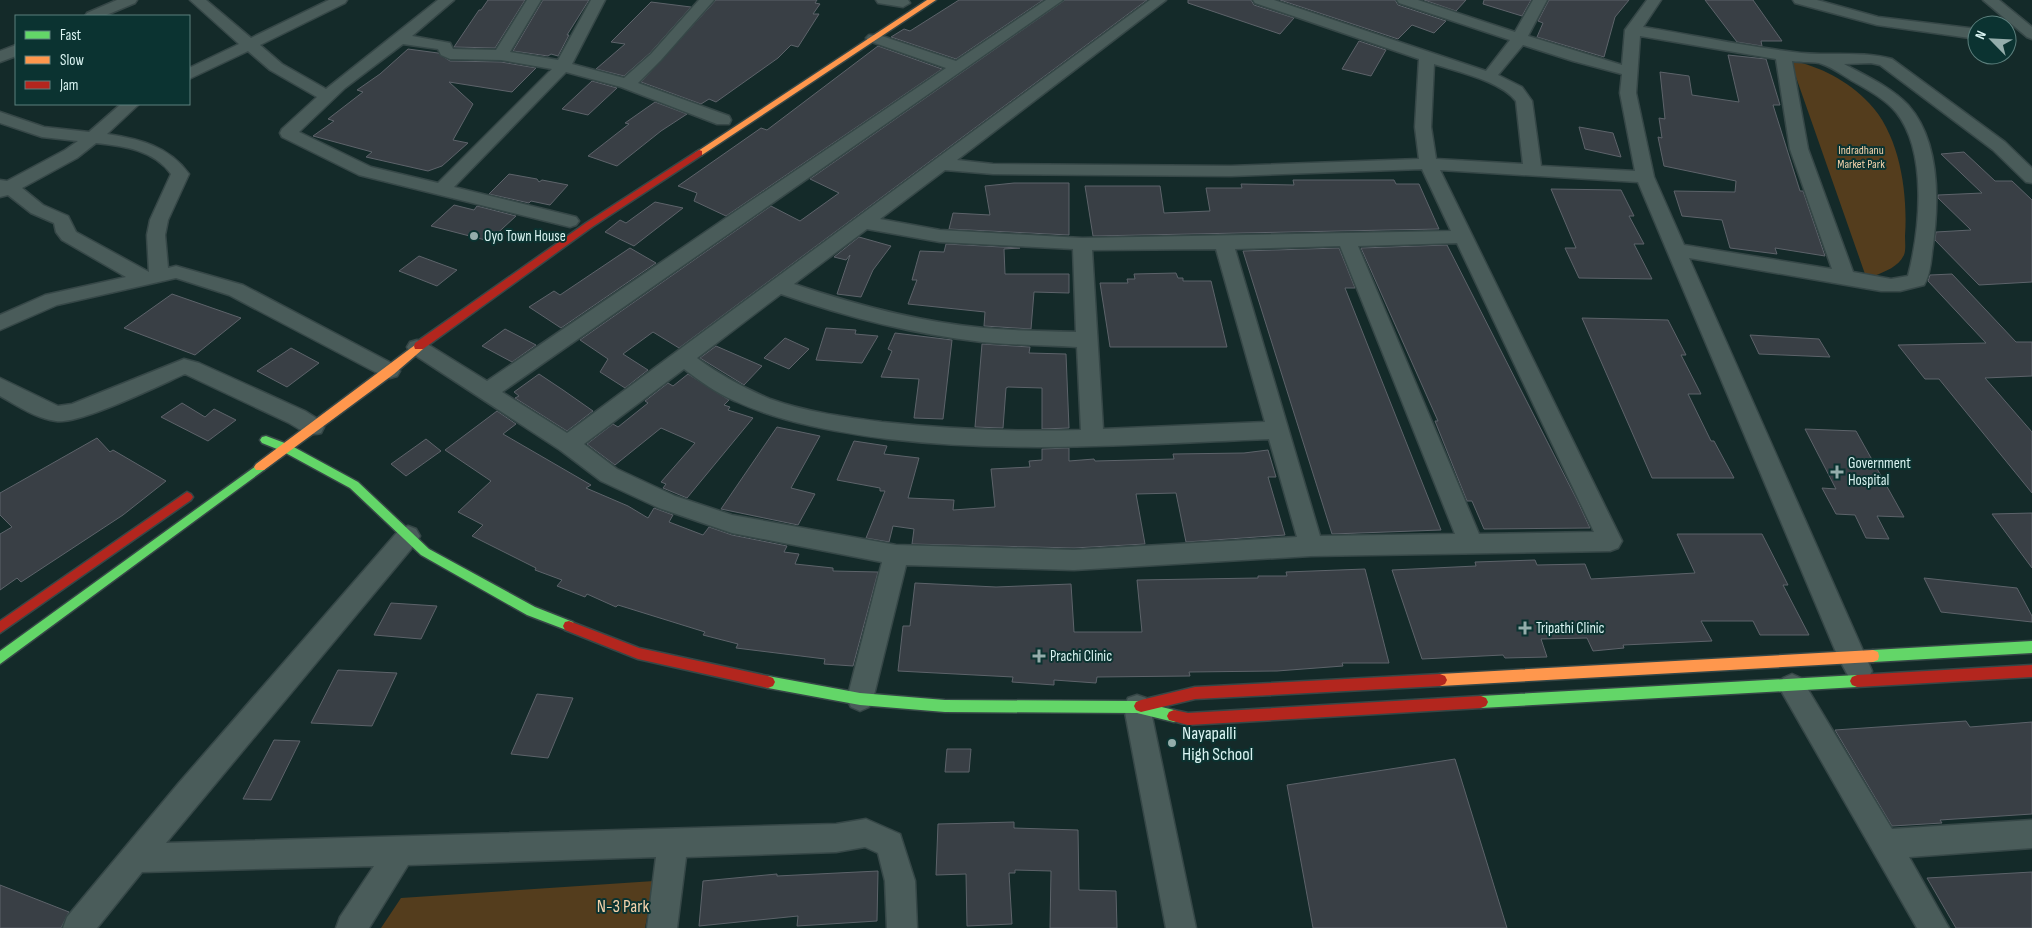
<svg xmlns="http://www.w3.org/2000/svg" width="2032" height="928" font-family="'Sofia Sans Condensed',sans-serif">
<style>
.green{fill:#543d1d}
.building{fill:#393f45;stroke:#5d636a}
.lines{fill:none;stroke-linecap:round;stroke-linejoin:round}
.street-casing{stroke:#364747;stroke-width:3}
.fast-casing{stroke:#364747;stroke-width:3}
.slow-casing{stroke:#364747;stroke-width:3}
.jam-casing{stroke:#364747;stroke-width:3}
.street{fill:#4a5c5a;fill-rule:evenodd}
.fast{fill:#63d668;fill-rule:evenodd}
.slow{fill:#ff974d;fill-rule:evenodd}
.jam{fill:#b3261e;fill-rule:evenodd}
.poi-dot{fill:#94adab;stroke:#0b3331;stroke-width:2}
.labels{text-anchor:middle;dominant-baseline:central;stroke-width:4;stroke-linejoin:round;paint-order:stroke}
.far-park-label{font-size:12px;fill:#f4d2ab;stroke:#0b3331}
.poi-label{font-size:15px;fill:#d9f3f1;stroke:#0b3331;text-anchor:start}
.near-poi-label{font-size:18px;fill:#d9f3f1;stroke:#0b3331;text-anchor:start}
.near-park-label{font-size:18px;fill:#f4d2ab;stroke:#0b3331}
</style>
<rect width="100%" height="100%" fill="#142a29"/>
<path class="green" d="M1790 60C1821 67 1847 80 1869 103 1900 135 1908 193 1905 236 1905 242 1906 250 1904 255 1898 267 1886 271 1874 276L1865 274Z
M654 881 645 928H381L401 898Z"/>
<path class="building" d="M488 0H525L495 48 454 47 479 10H481Z
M543 0H589L567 35H569L558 56 551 54 548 56 513 51Z
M716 0H817L815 3 820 4 813 14H819L798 47 791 45 778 58 716 102 709 99 701 104 641 82Z
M959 0H1043L956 59 891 37 904 29 910 31Z
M1065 0H1147L679 348 653 332 623 354 648 370 625 388 600 372 608 359 580 340 771 206 800 221 839 193 810 179Z
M1188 0H1251L1254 5 1294 18 1280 34 1188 3Z
M1280 0H1395L1398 5 1446 21 1434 33 1412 25 1398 39Z
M1424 0H1466L1456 11Z
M1484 0H1531L1522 16 1483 4Z
M1549 0H1629L1615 17 1604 57 1537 37 1543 23 1538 21Z
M1705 0H1753L1782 41H1761L1762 46 1737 42Z
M651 2 691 7 650 53 624 76 596 69 625 44 611 42Z
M1359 41 1386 50 1371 76 1342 69Z
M878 46 942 69 726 216 694 201 697 193 678 186 761 128 767 130Z
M408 49 438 53 450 61 501 62 536 68 512 92 449 82 473 104 453 140 468 143 442 166 428 171 366 157 372 152 313 136 334 121 328 119 363 92 357 90 380 74Z
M1728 55 1766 59 1780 105H1773L1800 191H1803L1825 256 1775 248 1777 254 1730 248 1722 220 1682 216 1674 191 1735 192 1736 181 1664 166 1658 137 1662 138 1659 118 1665 119 1660 72 1689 76 1692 95 1739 102Z
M592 81 617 88 588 115 562 109Z
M655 102 687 114 661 131 617 166 588 156 629 124 625 123Z
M1579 127 1613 133 1621 157 1585 149Z
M1964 152 1995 181H2012L2032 200V282L1979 285 1935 240 1936 232 1971 230 1938 198V195L1982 193 1941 154Z
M509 174 537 179 539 182 542 180 568 185 550 205 531 201 529 203 489 194Z
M1293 180H1394L1396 184H1419L1439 229 1093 236 1085 186H1160L1164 213 1210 211 1206 188H1242L1241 184 1294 185Z
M1014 183H1069V235L949 229 953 213 990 215 985 186Z
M1551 189 1621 190 1634 216H1629L1644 244H1634L1652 279 1579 278 1565 248H1576Z
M655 202 683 208 634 246 605 232 620 220 626 223Z
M454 205 474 210 477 206 516 216 489 241 431 226Z
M859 237 891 246 873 270 861 297 837 294 850 255 846 260 834 257Z
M946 244 1020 248 1004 249 1005 274H1069V293L1034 292 1031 329 984 326 985 312 908 304 917 280H912L920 251 944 252Z
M1447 245 1577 500 1590 528 1484 529 1472 501H1467L1435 421H1438L1361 248Z
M630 248 656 263 561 328 529 307 554 291 560 295Z
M1339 248 1355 288H1345L1441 530 1332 534 1243 251Z
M419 256 457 270 437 286 399 271Z
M1176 273 1178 278H1183V281H1211L1227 347H1110L1100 283H1128L1127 279H1135L1134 274Z
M1952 274 2016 342H2032V376L1985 378 2032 432V493L1939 379H1925L1898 345 1986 343 1928 281 1930 275Z
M172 294 241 318 195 355 124 328Z
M1582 318 1668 320 1686 355H1681L1701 394H1688L1711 441H1714L1734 478H1652Z
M826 328 856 330 855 334 878 336 862 363 816 360Z
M505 329 536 345 512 362 482 346Z
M895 333 952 340 943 419 914 418 919 379 881 377 892 351 888 349Z
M1750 335 1819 339 1830 357 1759 354Z
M785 338 809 349 789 369 764 358Z
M982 344 1030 347 1029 353 1066 354 1069 428 1042 429V388L1008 387 1006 388 1003 428 975 427Z
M716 346 762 366 744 385 700 358Z
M291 348 319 363 287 387 257 371Z
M539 374 563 390 593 411 567 431 515 398 519 396 514 392Z
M688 374 729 400 724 405 730 407 728 410 753 418 687 498 663 488 666 484 661 482 695 443 661 428 615 465 587 444 613 424 618 427 648 403 645 401 668 383 673 386Z
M182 403 205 417 214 409 236 420 208 441 161 417Z
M497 411 516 424 503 434 591 485 586 488 628 506 648 518 654 508 673 515 669 522 703 535 709 527 732 535 787 546 784 552 799 554 795 564 833 568V571L878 572 853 666 824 664 825 659 736 648 738 644 703 635 705 632 618 605 616 607 587 594 585 597 557 586 562 580 535 570 536 568 472 536 483 525 458 512 491 481 445 450Z
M777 427 820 436 791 488 815 494 798 525 721 509Z
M1805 429 1856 431 1904 517 1877 516 1889 539 1866 538 1855 515 1836 514 1822 488 1836 489Z
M97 438 110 452 113 450 166 481 123 515 21 582 17 578 0 590V534L12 527 0 515V493Z
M426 439 441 451 406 476 391 464Z
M854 441 887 446 884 454 919 458 908 498 954 500 953 510 995 507 991 469 1030 467 1029 461 1042 460V449L1069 448V461L1094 459 1095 461 1174 459 1173 454 1244 453 1268 450 1276 477H1268L1285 535 1186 542 1176 493 1136 494 1145 544 1074 548 912 544 914 529 893 526 889 542 866 538 885 491H880V488L837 480Z
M2032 513V568L1992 514Z
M1677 534H1762L1788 585H1783L1809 635H1760L1753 621H1701L1712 641 1623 645 1624 648 1593 651 1587 638 1541 639 1547 657 1505 658 1503 655 1422 659 1392 570 1476 566 1475 562 1535 560 1537 565 1585 564 1591 579 1695 573Z
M1365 569 1389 663H1342L1343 666 1277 671 1189 672 1190 676 1097 677 1096 683 1054 680V685L1012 682 1013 677 898 671 903 626H910L915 583 996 587 1071 584 1074 632H1142L1137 580 1258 578V576H1287L1286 572Z
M1924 578 2017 588 2032 616V622L1941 612Z
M391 603 437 606 421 639 374 635Z
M338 670 397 673 372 726 311 723Z
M537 694 573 698 548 758 511 754Z
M1966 721 1970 727 2032 722V814L1940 820 1942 823 1892 826 1835 730Z
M274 740 300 741 271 800 243 799Z
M947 749H971L969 772H945Z
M1455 759 1507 928H1313L1287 785Z
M1014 822V828L1078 830 1079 890 1116 891 1117 928H1050L1051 871 1015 870V873H1009L1012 924 967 926 966 874 936 875 938 824Z
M878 871 877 921 797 926 798 916 699 926 703 881 777 874V876Z
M2032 872V928H1956L1927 878Z
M0 885 69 912 61 928H0Z"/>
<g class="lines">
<g class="street-casing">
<path id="street" d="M117 0H137L135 3 104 16H85L87 13Z
M190 0H206L251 38 329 0H347L345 3 260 45 282 64 326 89 438 0H454L412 36 450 43 453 49 496 50 527 0H541L510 52 558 60 591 0H605L572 64 624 78 651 54 699 0H714L661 60 638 83 729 116 731 120 729 124H717L621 87 566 72 454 187 576 217 579 221 576 225 570 227 359 175 282 137 280 133 282 129 317 97 270 70 248 51 189 79V68L239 44ZM403 44 438 49 441 55 450 59 501 60 552 69 438 183 371 167 299 132 345 88Z
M876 0H908L910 3 903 7 878 3Z
M1046 0H1063L502 392 567 433 1150 0H1166L957 160 993 164 1231 166 1419 159 1415 127 1419 59 1255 3 1253 0H1274L1486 71 1510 40 1399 3 1397 0H1418L1515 32 1533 0H1547L1528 36 1622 65 1625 30 1647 0H1661L1643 27C1693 35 1743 46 1793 52 1826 57 1860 50 1892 59L2005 142 2032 168V183L2026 182 1993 150 1880 65 1871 63 1844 64C1866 76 1891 87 1908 105 1941 142 1939 205 1932 252 1931 262 1930 275 1924 285L1900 291H1881L1689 258 1872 671 1868 679 1859 683 1850 679 1838 657 1638 182 1440 170 1622 541 1618 548 1610 551 1311 556 1074 570 906 565 873 699 869 707 860 711 851 707 847 699 882 562 732 533 659 508 601 481 560 450 410 352 407 347 410 342 417 340 424 342 487 381 946 68 869 41 866 38 869 35H879L956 61ZM1640 36 1776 59 1790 149 1832 269 1684 245 1654 177 1636 93ZM1523 45 1573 61 1622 74 1620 93 1635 171 1541 166 1532 101 1522 87 1498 75ZM1792 61C1801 63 1814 61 1822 64 1834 68 1845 77 1856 83 1870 91 1886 100 1896 112 1928 152 1920 230 1908 276L1891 279 1853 272 1808 149ZM1434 64C1458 72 1501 81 1516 101L1523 164 1436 159 1431 127ZM1422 169 1451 231 1082 238 940 230 880 219 945 170 993 174 1231 176ZM867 229 940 242 1073 249 1076 332C1046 331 1015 331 984 328 919 322 856 305 794 284ZM1457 243 1594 532 1479 534 1358 246ZM1340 246 1455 534 1320 536 1235 249ZM1216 249 1265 422 1103 429 1092 250ZM781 294C846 317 913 334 982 342 1013 345 1045 345 1077 347L1081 430C1014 432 948 429 882 422 845 417 806 412 770 399 744 388 720 375 697 358ZM684 369C700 381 716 393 735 401 783 423 836 432 888 439 1015 454 1142 444 1269 439L1297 537 1074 550 896 545 732 515 675 496 617 469 584 444Z
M1793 0H1817L1878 17 1977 29V39L1877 25 1795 3Z
M1983 0H1999L2032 27V39L2027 37Z
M16 45V56L0 62V51Z
M121 104H139L107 134C139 139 169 146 189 174L168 220 165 235 168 268 176 266 243 285 397 366 400 371 397 376 390 378 383 376 229 295 176 278 57 305 0 330V315L45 295 126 277 62 240 56 232 54 223 31 213 8 195 0 197V180L7 181 65 150 78 141 42 137 0 123V112L44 127 89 132ZM96 143C124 146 154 150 171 174L150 220 147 235 149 272 76 232 68 216 43 205 22 188 77 158Z
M184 359 199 363 305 411 321 421 324 427 321 433C308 437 300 429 289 423L185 374C160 385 79 425 56 421 35 418 18 406 0 396V378L58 406 72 404Z
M408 526 416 529 420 536 416 543 166 843 836 824 866 819 900 834 915 881 917 928H887L885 881 878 853 865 847 836 852 686 857 677 928H647L656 857 408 865 369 928H336L340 917 374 866 142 872 97 928H63L67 917 178 784 400 529Z
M1792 674 1801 678 1892 829 2032 820V848L1909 857 1949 928H1917L1783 694 1779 686 1783 678Z
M1137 695 1146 698 1150 707 1196 928H1166L1124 707 1128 698Z"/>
</g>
<g class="fast-casing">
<path id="fast" d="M266 436 290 445 358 482 429 549 535 607 573 622 575 626 573 630 569 631 527 615 421 555 350 488 282 451 262 443 260 440 262 437Z
M260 463 264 464 266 467 264 470 0 664V651Z
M2032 641V653L1873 662 1868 660 1867 656 1868 652 1873 650Z
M1857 675 1862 677 1864 681 1862 685 1857 687 1481 708 1476 706 1474 702 1476 698 1481 696Z
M768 676 860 693 945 700 1137 701 1174 710 1179 712 1181 716 1179 720 1174 722 1137 713 945 712 860 705 768 688 763 686 761 682 763 678Z"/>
</g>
<g class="slow-casing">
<path id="slow" d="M927 0H936L702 155H696L695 153Z
M419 342 424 346 423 349 394 374 264 470H256L254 467 256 464Z
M1873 650 1878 652 1879 656 1878 660 1873 662 1440 686 1435 684 1433 680 1435 676 1440 674Z"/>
</g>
<g class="jam-casing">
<path id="jam" d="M699 150 702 151V155L592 227 423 349H415L414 346 415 343 586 223Z
M187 492 191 494 193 497 191 500 0 633V621Z
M569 621 639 648 768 676 773 678 775 682 773 686 768 688 638 659 565 630 563 626 565 622Z
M2032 665V677L1857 687 1852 685 1850 681 1852 677 1857 675Z
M1440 674 1445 676 1447 680 1445 684 1440 686 1195 699 1141 712 1136 710 1134 706 1136 702 1141 700 1195 687Z
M1481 696 1486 698 1488 702 1486 706 1481 708 1188 725 1169 720 1167 716 1169 712 1174 710 1188 713Z"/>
</g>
<use href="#street" class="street"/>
<use href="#fast" class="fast"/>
<use href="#slow" class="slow"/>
<use href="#jam" class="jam"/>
</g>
<g class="poi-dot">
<circle cx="474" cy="236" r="5"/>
<path d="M1834.5 464.5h5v5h5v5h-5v5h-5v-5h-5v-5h5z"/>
<path d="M1522.5 620.5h5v5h5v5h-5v5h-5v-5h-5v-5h5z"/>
<path d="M1036.5 648.5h5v5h5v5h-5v5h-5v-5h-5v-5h5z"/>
<circle cx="1172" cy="743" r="5"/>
</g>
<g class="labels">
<g class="far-park-label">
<text x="1861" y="150">Indradhanu<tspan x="1861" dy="14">Market Park</tspan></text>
</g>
<g class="poi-label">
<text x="484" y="236">Oyo Town House</text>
<text x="1848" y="463">Government<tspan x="1848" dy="17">Hospital</tspan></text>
<text x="1536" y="628">Tripathi Clinic</text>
<text x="1050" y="656">Prachi Clinic</text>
</g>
<g class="near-poi-label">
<text x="1182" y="733">Nayapalli<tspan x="1182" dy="21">High School</tspan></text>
</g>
<g class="near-park-label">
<text x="623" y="906">N-3 Park</text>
</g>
</g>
<rect x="15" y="15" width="175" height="90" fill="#0b3331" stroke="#5d807e"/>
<rect x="25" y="31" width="25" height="8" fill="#63d668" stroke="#5d807e"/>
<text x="60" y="40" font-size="15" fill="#d9f3f1">Fast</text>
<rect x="25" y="56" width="25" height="8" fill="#ff974d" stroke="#5d807e"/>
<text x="60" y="65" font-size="15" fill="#d9f3f1">Slow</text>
<rect x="25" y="81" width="25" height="8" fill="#b3261e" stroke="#5d807e"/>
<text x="60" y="90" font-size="15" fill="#d9f3f1">Jam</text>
<g transform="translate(1992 40) rotate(294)"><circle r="24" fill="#0b3331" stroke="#5d807e"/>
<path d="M0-4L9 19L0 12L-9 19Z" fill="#94adab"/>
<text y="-8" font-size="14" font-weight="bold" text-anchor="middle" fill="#d9f3f1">N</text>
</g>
</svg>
